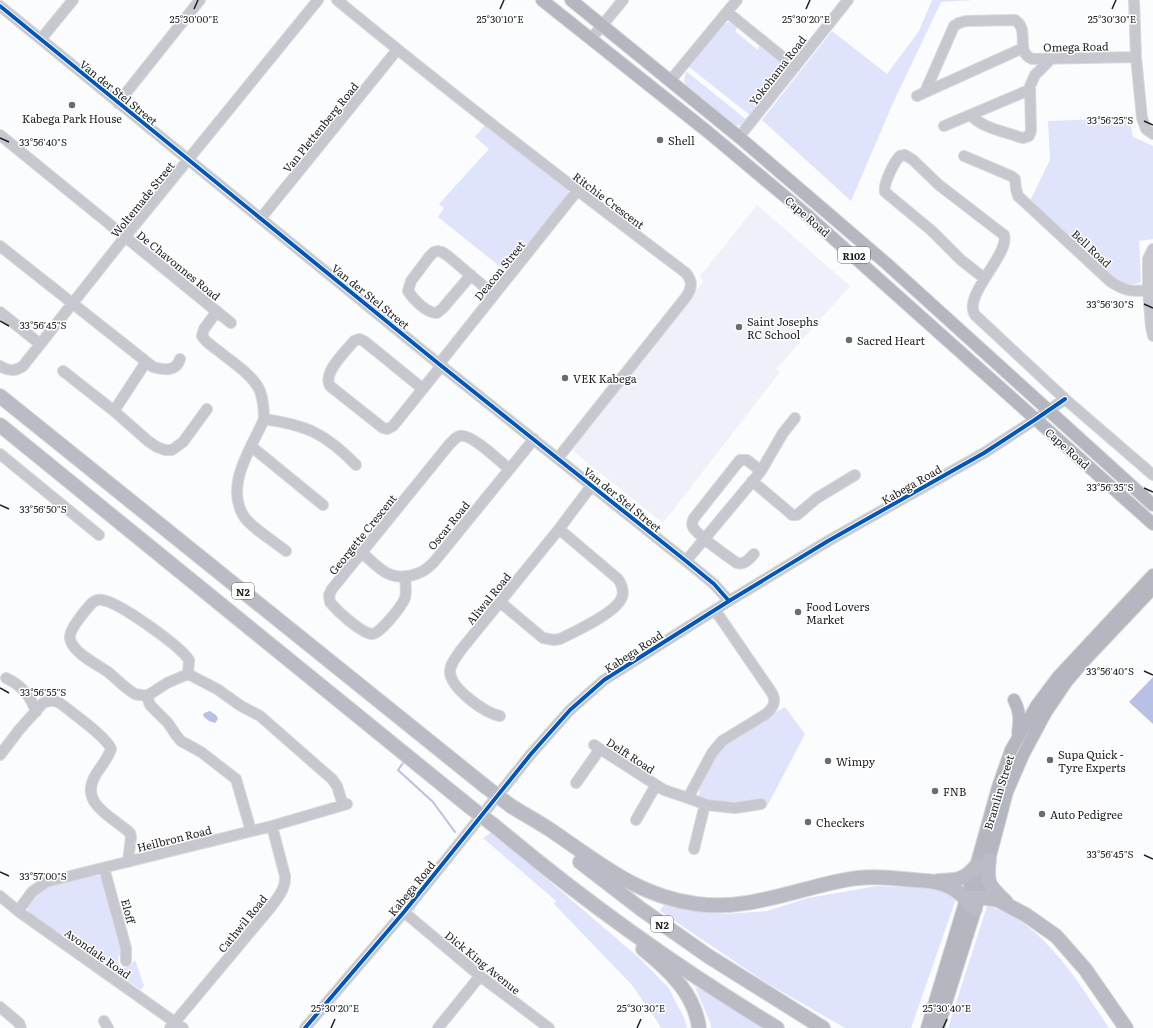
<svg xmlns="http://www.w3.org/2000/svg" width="1153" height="1028" font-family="Literata,serif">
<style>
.built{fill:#eff1fa}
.green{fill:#dfe4fc}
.water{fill:#b8c0e6}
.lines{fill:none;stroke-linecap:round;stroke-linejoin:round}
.stream{stroke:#b8c0e6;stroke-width:2}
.minor-casing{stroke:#d8d9da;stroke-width:12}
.major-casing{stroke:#d8d9da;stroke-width:14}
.highway-casing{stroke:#d8d9da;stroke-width:16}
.minor{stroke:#c6c7cf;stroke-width:10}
.major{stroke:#b4b6c0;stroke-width:12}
.highway{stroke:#babbc5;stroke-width:14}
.highway-bridge-casing{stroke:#d8d9da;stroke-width:16;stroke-linecap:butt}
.highway-bridge{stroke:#babbc5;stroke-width:14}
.cycleway-casing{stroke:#fff;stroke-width:6}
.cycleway{stroke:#0057b8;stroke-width:4}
.ticks{fill:none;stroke:#1e1f21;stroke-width:1.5}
.poi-dot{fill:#6b6c6e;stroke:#fff;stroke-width:1.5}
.labels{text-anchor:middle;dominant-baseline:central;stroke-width:3;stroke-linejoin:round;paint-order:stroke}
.shield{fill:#fff;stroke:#626264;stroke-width:1}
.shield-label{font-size:10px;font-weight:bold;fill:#1e1f21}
.street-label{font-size:11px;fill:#1e1f21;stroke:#fff}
.poi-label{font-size:11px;fill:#1e1f21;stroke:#fff;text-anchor:start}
.ticks-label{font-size:10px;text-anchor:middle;fill:#1e1f21;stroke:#fff;stroke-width:3;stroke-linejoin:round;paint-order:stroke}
</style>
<rect width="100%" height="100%" fill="#fbfcfd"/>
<path class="built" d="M757 205 850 286 776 369 780 372 663 523 574 452 572 443 703 282 700 276Z"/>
<path class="green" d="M932 0H974L941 2 893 103 851 201 762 120 832 31 887 74 919 31Z
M732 21 737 25 736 32 758 50 760 44 786 66V70L751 116 689 67 724 24Z
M686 71 748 121 743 125 733 126 687 88 684 81Z
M1129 118 1133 137 1153 146V239L1139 241 1141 282C1130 287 1124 284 1114 279L1030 201 1050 160 1048 121Z
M486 124 565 186 568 190V196L508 273 438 217 444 208 439 204 489 149 475 137Z
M785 707 805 734 766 808 762 809 764 801 728 806 701 799 699 795 700 786 718 751 730 740Z
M492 832 638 957 668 987 685 1020 687 1028H661L657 1021 632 985 554 904 556 901 483 838Z
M96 874 104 879 123 947C122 951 117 959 118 962 122 973 131 966 135 960L144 986 141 990 31 915 27 908 31 897 46 887Z
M877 886 929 888 957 896 911 1028H845L765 982 660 911 666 902 694 910 725 914 767 911 808 898Z
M987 906C997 909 1008 912 1016 918 1057 945 1082 988 1109 1028H948Z
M695 987 711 994 762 1028H711L710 1022Z"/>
<path class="water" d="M1153 677V724L1129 702Z
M210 711 216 715 218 719 215 723 209 721 203 716 204 713Z"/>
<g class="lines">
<path class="stream" d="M403 763 398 770 433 802 455 832"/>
<g class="minor-casing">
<path id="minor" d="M337 0C451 94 568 184 686 273 693 282 692 288 686 297L558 458
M1134 0 1136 57 1142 118 1146 129 1153 134
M0 6 439 364 686 561 714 584 729 601
M727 12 795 67
M41 39 73 0
M591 39 623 0
M670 81 737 0
M925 92 954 26 959 23 966 21 1015 20C1031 31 1014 51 1032 59L1136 57
M917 96 1023 48
M118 103 200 0
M971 115C982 128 1003 131 1019 137L1023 138 1029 136 1031 131 1030 86 1035 75 1051 59
M944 126 1029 90
M0 135 231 323
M739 137 848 0
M964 156 1011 176 1015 179 1016 189 1018 196 1111 282C1125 291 1132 292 1148 290
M261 218 397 50
M0 246 153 367C163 370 176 372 180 359
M1153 249 1148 259V290L1151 327 1153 336
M471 275 443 308 437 313C426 313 413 299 408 291L411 281 429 257 434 252 438 251 442 252 448 256 494 295
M984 278 961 260 932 231 885 192C883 184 894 162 900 156L905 155 913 160 939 185 1004 235C1010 255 962 295 975 315L1065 399 1153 475
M217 311 204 329 202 336C206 343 214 347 220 352 233 363 253 375 260 391 263 400 264 410 264 419 252 448 225 483 243 515 249 526 275 542 286 551
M0 312 40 344
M439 364 577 191
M0 366C8 371 15 372 23 366L125 237 318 0
M63 371 114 411 148 441 157 447 165 450H172L183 442 207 409
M423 389 364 341 359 339 354 341C346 351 322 373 330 386L383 428 387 429 393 426 442 365
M114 411 146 362
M264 419C307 425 326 434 356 465
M252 447 323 505
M0 454 99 535
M752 481 789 512 792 515H797L817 498 855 475
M362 553C378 566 387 580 409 576 420 574 426 570 434 562L534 439
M754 554C749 559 745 565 737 563 728 557 697 535 693 527 691 523 693 521 694 518L740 460H747L761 471
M686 561 761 471 783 433 795 418
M405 576C405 583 407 591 405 598 402 606 380 634 372 634 361 633 337 611 330 602L329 595 332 589 448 446C452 442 455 437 460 436 470 433 500 461 509 469
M500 602 543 638 554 640 560 639C574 632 618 612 622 597 624 591 622 585 618 579L559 529
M188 674 189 660C180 646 119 602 102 600 97 599 94 601 91 604 85 611 69 629 70 638 71 652 98 665 108 672 117 679 124 688 135 694 138 695 143 695 147 696L167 683 188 674 217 689 241 706 260 716 332 779 337 786 343 805
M6 678C21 685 31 696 36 712
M147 696 150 705 168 723 176 735 181 741 201 752 236 779 251 831
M500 716C485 713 451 689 450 672 450 664 456 657 461 650L559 529 592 485
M594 745 664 790 688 798 707 805 735 808 761 804
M0 755 19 730 43 703C50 700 54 700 60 703 72 713 107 737 111 749 108 759 100 767 95 776 79 804 113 817 130 833L131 837 128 862
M576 783 600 749
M688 798 712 753 722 741 766 714C773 708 777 702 772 693L715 610
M636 820 656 785
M694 849 705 804
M104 868 126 948V961
M0 896 18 911 183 1028
M18 911 32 892 46 882 272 826 347 804
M404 912 480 976 549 1028
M0 1007 19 1023 21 1028
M104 1021 108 1028
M170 1028 271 907C278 897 286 889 285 876L272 826
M305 1028 404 912 531 754 570 710 604 680 729 601 828 541 984 453 1036 419 1065 399
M438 1028 480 976"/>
</g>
<g class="major-casing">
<path id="major" d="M542 0 708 132 806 214 1153 524
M571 0 739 137 887 264 1153 505
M1014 700C1020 711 1020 720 1018 733
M927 1028 976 866 998 787 1011 750 1037 705 1058 677 1153 575
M938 1028 979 898 1007 792 1023 755 1046 712 1067 681 1085 660 1153 588"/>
</g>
<g class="highway-casing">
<path id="highway" d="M0 396 486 787
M0 425 470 807
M511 806C525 815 539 822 552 831 599 863 639 897 697 904 748 911 796 889 845 880 868 875 891 878 915 880 927 881 939 881 950 887 959 891 968 901 975 909
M496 827C584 901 679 969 777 1028
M989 860C986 884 989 886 1006 902
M580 862 641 909 708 956 823 1028
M938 881C956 880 964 881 976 866
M967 898H986L998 900 1026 915 1056 936 1085 969 1126 1028
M643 949C668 969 695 994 699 1028"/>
</g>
<use href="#minor" class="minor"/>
<use href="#major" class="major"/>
<use href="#highway" class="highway"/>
<g class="highway-bridge-casing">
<path id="highway-bridge" d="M486 787 511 806
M470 807 496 827"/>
</g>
<use href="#highway-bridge" class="highway-bridge"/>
<g class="cycleway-casing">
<path id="cycleway" d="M0 6 439 364 686 561 714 584 729 601
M305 1028 404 912 531 754 570 710 604 680 729 601 828 541 984 453 1036 419 1065 399"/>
</g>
<use href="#cycleway" class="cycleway"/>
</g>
<path class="ticks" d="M194 9 198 0M500 9 504 0M806 9 810 0M1112 9 1116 0M1144 121 1153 125M0 138 9 142M1144 304 1153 308M0 321 9 326M1144 488 1153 492M0 505 9 509M1144 671 1153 675M0 688 9 693M1144 855 1153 859M0 872 9 876M331 1028 335 1019M637 1028 641 1019M943 1028 947 1019"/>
<g class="poi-dot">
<circle cx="72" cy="105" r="4"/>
<circle cx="660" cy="140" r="4"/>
<circle cx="739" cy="327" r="4"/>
<circle cx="849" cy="340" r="4"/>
<circle cx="565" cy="378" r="4"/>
<circle cx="798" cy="612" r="4"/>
<circle cx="1050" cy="760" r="4"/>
<circle cx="828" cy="761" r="4"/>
<circle cx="935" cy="791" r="4"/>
<circle cx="1042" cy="814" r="4"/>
<circle cx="808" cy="822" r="4"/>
</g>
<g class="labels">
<g class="shield">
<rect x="838" y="247" width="32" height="16" rx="3"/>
<rect x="232" y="583" width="22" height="16" rx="3"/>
<rect x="651" y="916" width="22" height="16" rx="3"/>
</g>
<g class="shield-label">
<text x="854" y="255">R102</text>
<text x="243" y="591">N2</text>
<text x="662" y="924">N2</text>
</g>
<g class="street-label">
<text transform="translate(1076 46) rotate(-1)">Omega Road</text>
<text transform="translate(777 70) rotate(-52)">Yokohama Road</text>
<text transform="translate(119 92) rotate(39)">Van der Stel Street</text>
<text transform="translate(320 127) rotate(-51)">Van Plettenberg Road</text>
<text transform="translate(142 199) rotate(-51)">Woltemade Street</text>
<text transform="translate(609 200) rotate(37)">Ritchie Crescent</text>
<text transform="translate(808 216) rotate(41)">Cape Road</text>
<text transform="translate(1092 248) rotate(43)">Bell Road</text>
<text transform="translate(179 265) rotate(39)">De Chavonnes Road</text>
<text transform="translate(499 270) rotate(-51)">Deacon Street</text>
<text transform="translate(371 296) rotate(39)">Van der Stel Street</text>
<text transform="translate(1068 448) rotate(42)">Cape Road</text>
<text transform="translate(911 484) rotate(-30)">Kabega Road</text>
<text transform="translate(623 499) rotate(39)">Van der Stel Street</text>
<text transform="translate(448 525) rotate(-51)">Oscar Road</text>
<text transform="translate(362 534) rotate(-51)">Georgette Crescent</text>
<text transform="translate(488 598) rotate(-51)">Aliwal Road</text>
<text transform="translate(633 651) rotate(-33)">Kabega Road</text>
<text transform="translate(631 755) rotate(33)">Delft Road</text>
<text transform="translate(998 792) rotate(-73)">Bramlin Street</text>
<text transform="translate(174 838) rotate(-14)">Heilbron Road</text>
<text transform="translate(411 888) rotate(-51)">Kabega Road</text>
<text transform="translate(129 911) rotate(75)">Eloff</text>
<text transform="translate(242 923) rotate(-51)">Cathwil Road</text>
<text transform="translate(98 953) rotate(35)">Avondale Road</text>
<text transform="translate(483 962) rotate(39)">Dick King Avenue</text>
</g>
<g class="poi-label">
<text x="72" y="118" text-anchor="middle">Kabega Park House</text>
<text x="668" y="140">Shell</text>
<text x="747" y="321">Saint Josephs<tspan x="747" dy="13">RC School</tspan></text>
<text x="857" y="340">Sacred Heart</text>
<text x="573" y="378">VEK Kabega</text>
<text x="806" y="606">Food Lovers<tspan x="806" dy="13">Market</tspan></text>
<text x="1058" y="754">Supa Quick -<tspan x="1058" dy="13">Tyre Experts</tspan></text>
<text x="836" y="761">Wimpy</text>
<text x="943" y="791">FNB</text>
<text x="1050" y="814">Auto Pedigree</text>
<text x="816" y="822">Checkers</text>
</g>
</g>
<g class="ticks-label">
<text x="194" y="23">25°30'00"E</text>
<text x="500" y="23">25°30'10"E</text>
<text x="806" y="23">25°30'20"E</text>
<text x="1112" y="23">25°30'30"E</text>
<text x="1110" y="124">33°56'25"S</text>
<text x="43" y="146">33°56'40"S</text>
<text x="1110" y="308">33°56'30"S</text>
<text x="43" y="329">33°56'45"S</text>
<text x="1110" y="491">33°56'35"S</text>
<text x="43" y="513">33°56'50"S</text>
<text x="1110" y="675">33°56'40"S</text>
<text x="43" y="696">33°56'55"S</text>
<text x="1110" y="858">33°56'45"S</text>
<text x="43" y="880">33°57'00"S</text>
<text x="335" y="1012">25°30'20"E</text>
<text x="641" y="1012">25°30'30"E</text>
<text x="947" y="1012">25°30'40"E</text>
</g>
</svg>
